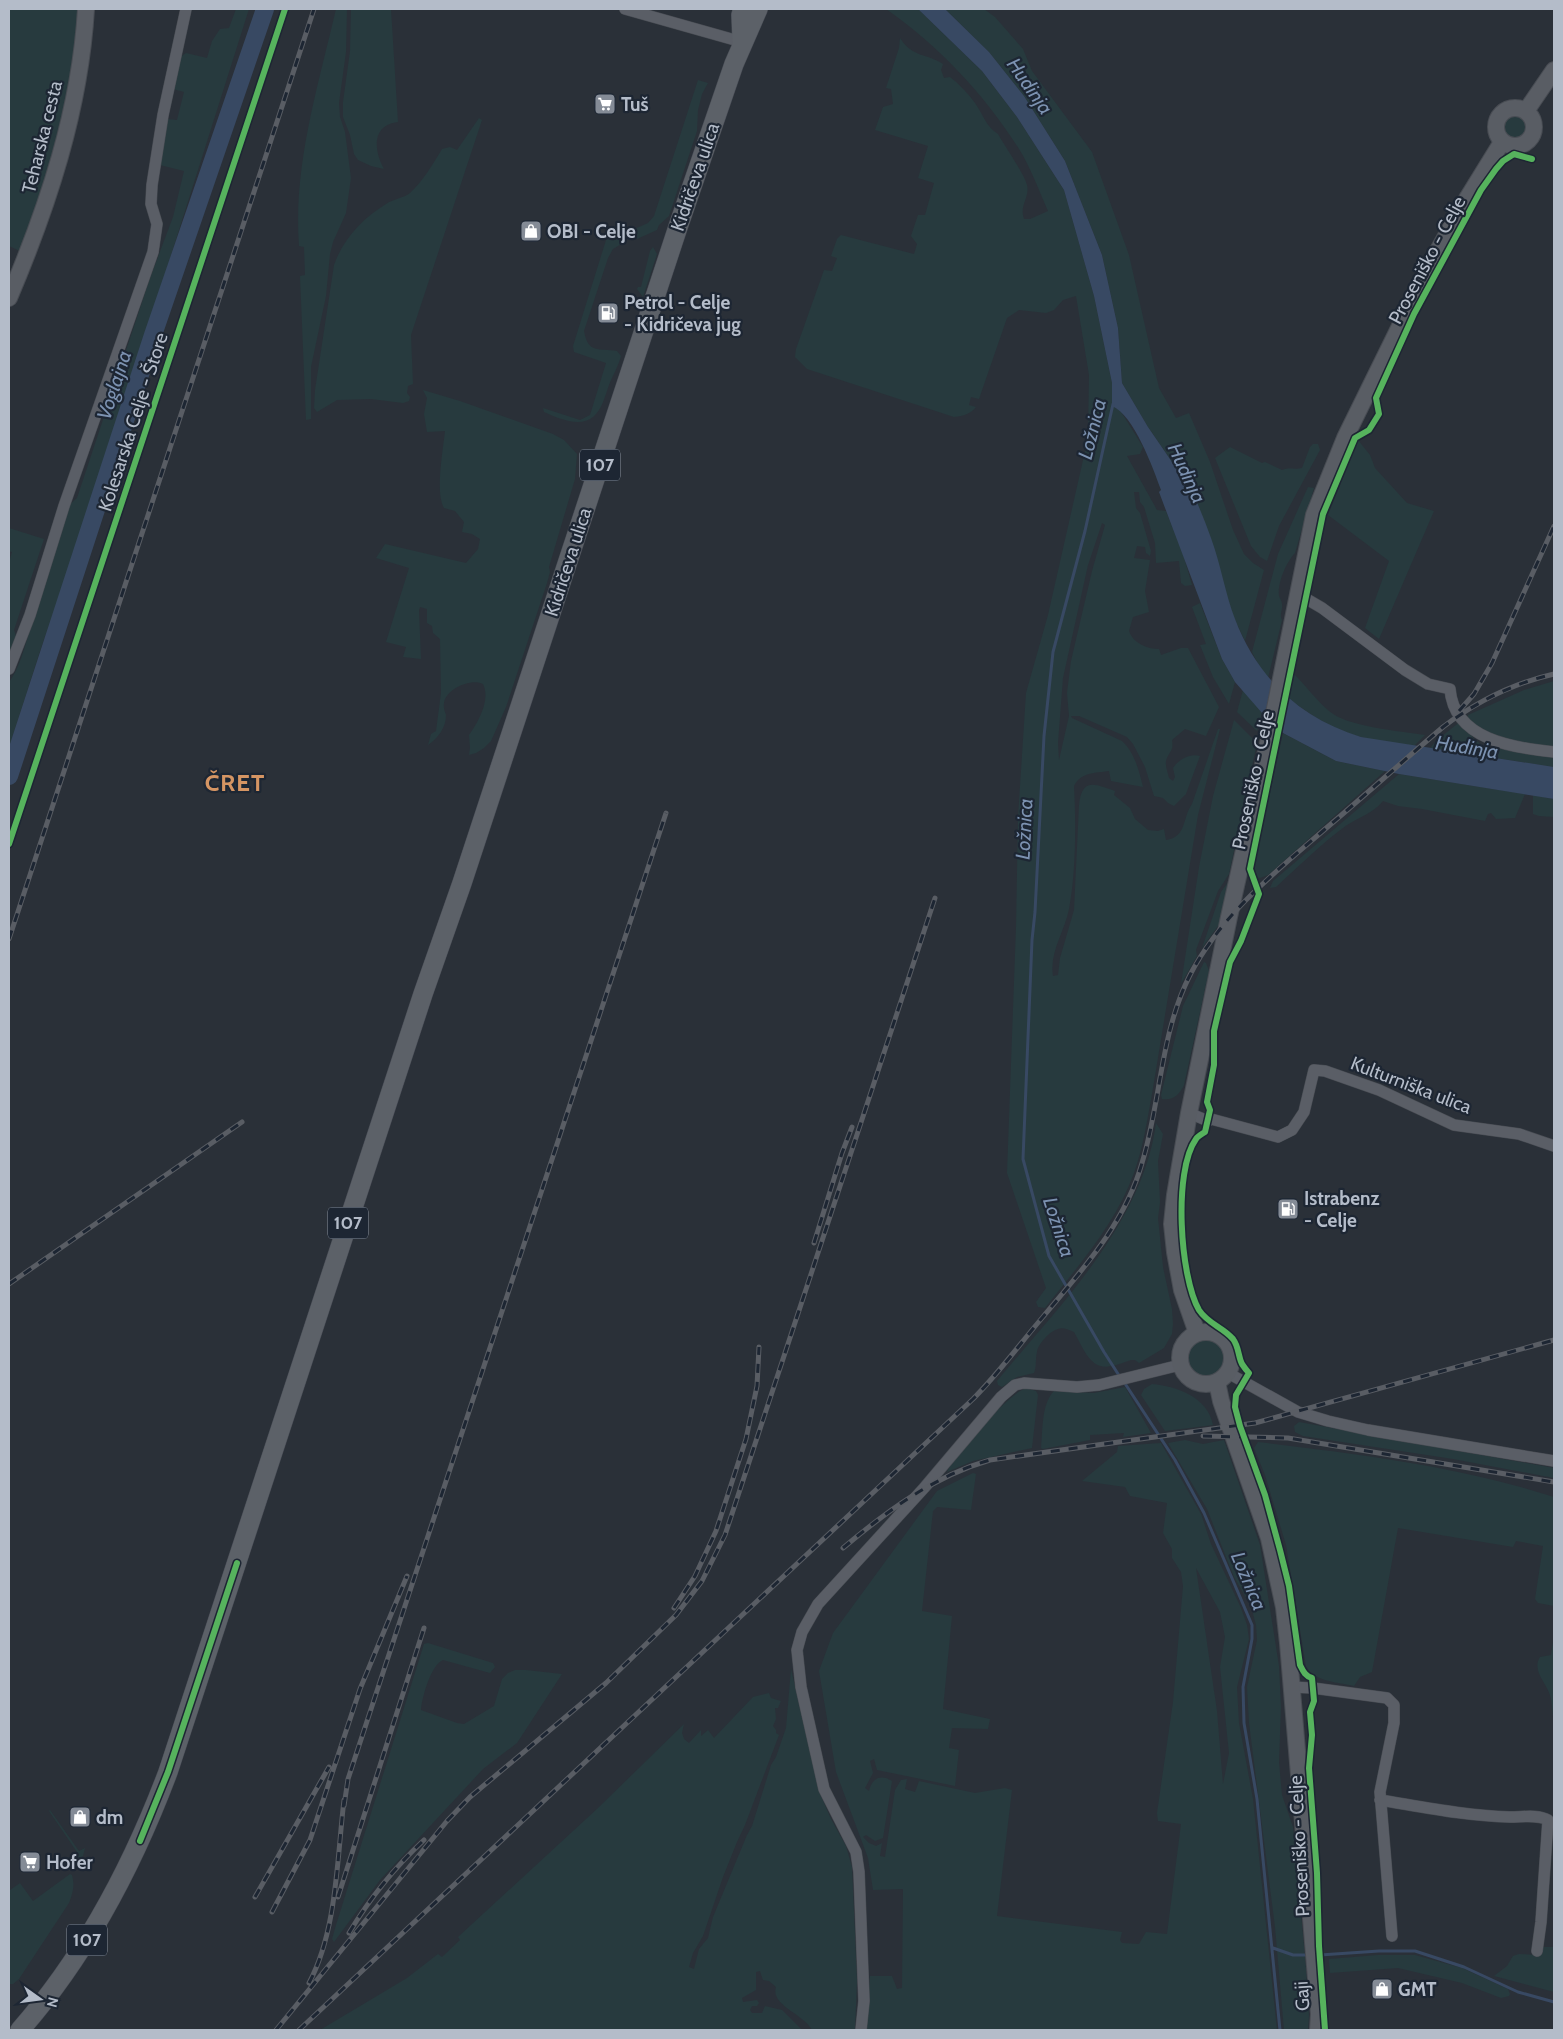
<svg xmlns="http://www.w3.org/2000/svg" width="1563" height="2039" font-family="Cabin,sans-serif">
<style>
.green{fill:#273a3e;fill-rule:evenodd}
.water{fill:#384963}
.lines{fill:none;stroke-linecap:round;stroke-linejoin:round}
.stream{stroke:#384963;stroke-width:3}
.river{stroke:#384963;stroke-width:18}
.street-casing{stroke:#484c53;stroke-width:12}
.secondary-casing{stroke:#484c53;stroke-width:18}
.primary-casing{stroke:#484c55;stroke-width:20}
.street{stroke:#5a5e66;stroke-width:11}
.secondary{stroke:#595d64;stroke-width:16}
.primary{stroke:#5c6168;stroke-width:19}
.rail-casing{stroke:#595d64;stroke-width:5}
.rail{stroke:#1d2633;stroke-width:3;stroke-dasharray:9;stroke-linecap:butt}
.cycleway-casing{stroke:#1d2633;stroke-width:9}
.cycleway{stroke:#56b35d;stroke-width:6}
.labels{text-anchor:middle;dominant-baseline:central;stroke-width:4.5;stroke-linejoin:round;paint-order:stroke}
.shield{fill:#1d2633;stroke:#878f9c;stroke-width:1}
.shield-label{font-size:18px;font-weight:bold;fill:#b4bcc9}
.poi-label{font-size:19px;font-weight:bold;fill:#b4bcc9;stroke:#1d2633;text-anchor:start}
.street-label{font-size:19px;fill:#b4bcc9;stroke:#1d2633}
.water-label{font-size:20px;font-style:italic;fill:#7c92b1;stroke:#1d2633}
.district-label{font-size:24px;font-weight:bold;letter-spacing:1px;fill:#d59563;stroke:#1d2633}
</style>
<rect width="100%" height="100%" fill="#2a3038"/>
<path class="green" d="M9 9H81L65 116 22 252 9 246 10 201H9Z
M236 9H249L102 473 41 648 9 748V682C23 665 31 622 38 599 47 567 58 536 69 505L77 498 150 278 173 217 184 171 160 165 167 119 177 120 184 92 173 89 179 58 186 53 207 58 212 41 220 29 229 28Z
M336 9H347L346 52 339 103 340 117 345 132 351 178 346 213 333 242 330 254 326 296 311 367V419L306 420 300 276 305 275 304 247 299 246C293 165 318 87 336 9Z
M351 9H391L398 122C371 125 374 151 384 169L371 166 358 160 354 154 350 135 343 117V102L350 51Z
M886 9H918L982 71 1017 117 1064 190 1094 296 1112 383V406L1120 410 1143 447 1140 454 1127 456 1157 510 1166 511 1183 554 1192 585 1185 586 1181 583 1179 561 1156 563 1155 543 1144 507 1140 502 1139 492H1134L1136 508 1140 513 1151 551 1150 556 1146 553 1145 547 1137 546 1134 558 1150 560 1145 591 1149 612 1133 617 1129 631C1133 643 1147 649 1159 649L1161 655 1181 648H1188L1219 707 1206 736 1185 729 1172 740C1174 752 1169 751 1166 761 1165 766 1168 773 1169 778L1173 781 1175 777 1173 768C1179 759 1190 753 1200 756L1186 794 1174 806 1168 803 1163 798 1154 796 1145 767 1133 744 1127 737 1079 716H1071L1072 718 1122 741C1135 753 1139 771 1143 787L1111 781 1109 771C1095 773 1081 772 1074 786 1076 822 1076 873 1069 909 1065 931 1049 952 1053 976L1058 975 1060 958 1074 910 1079 805C1082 777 1095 784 1115 791L1114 795 1130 808 1135 819 1148 830 1158 831 1164 829 1166 840C1187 837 1182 818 1192 804L1218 729H1220L1198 815 1152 1094C1147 1121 1143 1148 1134 1173 1115 1225 1078 1266 1045 1308L1038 1307 1036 1302 1046 1288 1007 1173 1016 927 1018 817 1026 693 1048 615 1088 438 1089 375 1076 296 1063 300 1054 310 1046 313 1019 310 1007 318 979 399 971 397 969 405 976 407C970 414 964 416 954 417L807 369 795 357 796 349 824 270 832 271 837 258 831 256 837 239 841 235 914 254 917 244 911 236 918 215H925L934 183 918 178 928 146 875 130 883 107 893 104 891 89 886 88 899 48 900 38C913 58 926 53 943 64L941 70 944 78 950 77C959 84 968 93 975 103 983 114 986 127 998 134 1004 145 1025 175 1027 185 1030 198 1019 205 1024 219H1030L1048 211C1039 191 1031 168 1019 149 985 95 939 46 886 9ZM1102 523 1105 525 1092 571 1071 661 1067 693 1069 716 1059 760 1058 743 1063 678 1088 565Z
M945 9H984L995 17 1023 49 1032 71 1092 152 1129 255 1159 388 1176 418 1189 413 1210 462 1233 530 1244 554 1253 563 1264 570 1245 641 1234 618 1185 477 1183 478 1148 427 1122 383 1118 328 1102 255 1065 161 1024 96 989 52Z
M698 80 708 83 702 94 698 110 697 131 669 216 659 225 657 230 637 239 633 238 632 230 648 223 654 216Z
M1500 127a14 14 0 1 1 28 0a14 14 0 1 1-28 0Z
M479 118 482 120 411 335 413 384 408 386 407 393 410 397 409 401 403 403 371 399 337 400 317 412 314 408 315 390 334 265C343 239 363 218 386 204 393 199 404 198 410 193 423 181 433 164 442 149L450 147 457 150Z
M619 236 622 238 623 243 613 249 608 258 584 331C588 354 599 348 617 351L621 356C618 367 613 375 609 385 605 396 602 410 593 417 580 428 557 418 544 412L543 408 580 420 590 415 606 363 574 352 573 346 606 240Z
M653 247 657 254 643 297 637 289 638 287H641L650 251Z
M423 390 460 401 553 434 564 440 577 454 575 479 549 567 550 572 547 583 506 707 495 732 491 741 484 748 476 753 469 755 470 748 469 735C478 722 491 700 483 684 471 678 446 689 444 703 443 707 445 712 446 715 446 728 438 738 428 745L431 734 436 731 441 693 440 639 433 633 432 626 427 623V609L420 607 419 610 421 659 403 657 406 647 386 642 409 568 376 558 385 544 466 563 478 549 480 539 472 534 462 532 464 522 455 511 444 508C435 493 443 450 445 431L427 432 424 414 427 398Z
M1358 440 1370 455 1375 468 1407 503 1434 511 1379 639 1365 628 1389 561 1328 515Z
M1313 444H1318L1320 450 1279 526 1267 561 1260 557 1251 546 1215 458 1230 447 1262 463 1265 462 1282 470C1290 467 1294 470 1302 468L1310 447Z
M1308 487 1314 488 1295 553C1287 561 1277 583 1279 596 1280 599 1282 601 1282 604 1283 610 1279 614 1282 620L1268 678 1261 670 1252 652 1278 554Z
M9 528 44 539 14 630 16 636 9 658V562L12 552 9 551Z
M1200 603 1222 659 1235 682 1229 704 1213 677 1200 645 1206 644 1192 607Z
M1294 674C1306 686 1316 700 1329 711 1347 727 1400 731 1425 735L1414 746C1390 742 1364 740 1342 731 1322 723 1306 711 1289 699Z
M1554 681V746L1550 748C1526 743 1483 738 1467 718L1468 715 1524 690Z
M1243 690 1262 713 1257 731 1237 712Z
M1234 720 1257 743 1229 874 1218 891 1196 950 1197 956 1181 984 1199 867 1213 796Z
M1461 721 1474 739 1483 746 1554 757V767L1430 748 1437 740Z
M1283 733 1336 761 1385 771 1268 875 1260 878 1257 877 1254 866Z
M1399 774 1525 794 1515 818 1496 819 1491 813 1488 814 1485 821 1422 809 1398 806 1383 801C1373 813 1360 817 1347 825 1322 843 1299 866 1276 887L1270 888 1273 881Z
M1533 795 1554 799V817L1539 816 1533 814Z
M1231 878 1221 922 1202 948 1221 892Z
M1204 962 1206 963 1209 971 1184 1085C1180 1094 1173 1101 1162 1099L1161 1095 1183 1006Z
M1156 1123 1163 1134 1158 1161 1160 1202 1158 1218 1163 1267 1172 1309 1173 1324 1172 1334 1164 1348 1139 1363 1135 1360H1131C1124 1362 1118 1365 1111 1366 1090 1371 1083 1347 1074 1332 1069 1330 1063 1327 1058 1329 1050 1331 1038 1344 1037 1352 1035 1360 1037 1365 1034 1373L1017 1377 1002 1387 998 1385 997 1381C1059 1306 1143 1223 1156 1123Z
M1186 1358a20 20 0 1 1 40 0a20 20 0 1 1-40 0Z
M1152 1384C1176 1386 1208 1397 1213 1425L1165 1431 1141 1395 1144 1389Z
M1125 1387 1151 1433 1123 1437 1124 1433 1090 1435V1440L1043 1449 1041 1448C1043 1431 1041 1404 1054 1391L1094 1393Z
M1026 1388 1036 1391 1038 1395 1032 1448 973 1461 947 1472C955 1454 1008 1394 1026 1388Z
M1299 1422 1554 1468V1478L1453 1459 1303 1436 1295 1432 1294 1426Z
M1185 1440 1203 1444 1224 1440 1260 1545 1279 1666 1281 1707 1279 1762 1282 1795 1293 1827 1306 1968 1309 2016 1308 2030H1284L1275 1927 1249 1723 1247 1687 1257 1640 1256 1625 1251 1606 1234 1577 1207 1509 1168 1443Z
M1258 1442C1357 1454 1458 1466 1554 1497V1606L1538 1603 1535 1599 1543 1546 1516 1541 1513 1547 1398 1528 1372 1672 1360 1677 1354 1686C1338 1682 1314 1682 1306 1666L1286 1545 1265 1475 1254 1448Z
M1161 1443 1201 1514 1211 1544 1241 1608 1247 1625 1249 1639 1237 1687 1239 1723 1253 1799 1277 2030H866L870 1976H892L897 1989 902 1988 903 1889 873 1890 868 1858 836 1772 819 1671 833 1633 937 1491 973 1473 976 1474 971 1510 937 1507 933 1511 922 1611 952 1616 943 1709 990 1719 988 1729 952 1728 949 1748 959 1750 955 1786 877 1770 874 1759 870 1761 873 1773 865 1788 869 1791C872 1778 881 1774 892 1781L883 1838 875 1841 866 1835 863 1837 869 1843 876 1846 882 1843 880 1856 885 1857 895 1790 901 1780 907 1779 905 1789 915 1792 919 1781 975 1793 1005 1788 1012 1790 997 1916 1122 1932 1120 1940 1122 1943 1139 1944 1146 1932 1167 1934 1181 1824 1158 1821 1157 1813 1173 1702 1183 1586 1181 1572 1172 1558V1549L1163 1533 1167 1503 1130 1496 1125 1487 1082 1481 1117 1452 1118 1446ZM1196 1568 1220 1612 1225 1637 1220 1667 1229 1753 1223 1784 1217 1711Z
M1554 1635V1809C1551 1772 1557 1736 1551 1699 1548 1683 1531 1672 1540 1657L1551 1655Z
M428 1643 493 1663 495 1667 490 1673 443 1660C431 1665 422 1697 421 1710L457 1723 464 1724 494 1706 502 1679 508 1673 515 1670H526L562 1674 517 1743 483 1769 380 1880 334 1942 332 1939 336 1925 424 1644Z
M791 1669 819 1791 831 1819 846 1846 852 1867 857 1981 855 2030H812C804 2014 770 2005 776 1987L769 1981 763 1980 760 1971 756 1972V1990L742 1998 743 2002 757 2000 759 2003 757 2006H752L750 2010 752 2013H762L765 2006 782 2010 802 2030H320L407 1978 438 1954 442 1957 460 1940 458 1937 598 1808 684 1724 682 1733 684 1739 689 1743 701 1730V1736L708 1730 714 1738 753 1697 769 1693 771 1698 781 1701 778 1708H775L776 1719 773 1726 776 1730V1733L779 1735 745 1825 737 1842 723 1877 703 1936 693 1953 689 1967 694 1969 699 1949 708 1938 713 1917 747 1835 752 1826 771 1765 776 1757 786 1728Z
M50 1810 79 1851 85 1848 83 1856 80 1861 74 1859 79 1855 49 1811Z
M70 1874 72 1875C75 1886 73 1892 69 1903L19 1979 13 1984H9V1889L10 1890 20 1883 33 1901Z
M1554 1944V1992L1494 1976 1507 1966 1513 1956 1519 1954 1539 1955 1541 1947H1553Z
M1378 1955H1415L1462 1968 1508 1989 1510 1994 1509 1996 1501 1998 1462 1983 1398 1968 1330 1973 1329 1959Z"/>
<path class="water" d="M918 9H945L989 52 1024 96 1065 161 1102 255 1118 328 1122 383 1148 427 1183 478H1187C1195 498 1204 518 1211 538 1221 565 1225 593 1235 619 1258 679 1300 718 1361 737L1554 767V799L1399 774 1336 761 1283 733 1262 713 1235 682 1222 659 1159 492 1161 490C1153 468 1134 415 1112 406V383L1094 296 1064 190 1017 117 982 71Z"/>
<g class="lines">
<path class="stream" d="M1113 404 1085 531 1053 652 1044 736 1035 912 1032 940 1023 1159 1049 1256 1104 1352 1120 1377
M1124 1382 1175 1460 1204 1513 1252 1625V1639L1243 1687 1244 1723 1257 1799 1280 2030
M1273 1948 1293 1955H1308
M1320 1955 1379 1951H1415L1464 1967 1518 1992 1554 2002"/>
<path class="river" d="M9 776 153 335 265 9"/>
<g class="street-casing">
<path id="street" d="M625 9 742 42
M1298 594 1322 608 1405 670 1428 684 1450 689C1454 740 1514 748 1554 752
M9 669 30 615 64 506 153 252 157 224 151 204 152 185 163 115 186 9
M1189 1113 1208 1121 1211 1119 1278 1137 1292 1130 1304 1112 1314 1070 1325 1071 1379 1090 1454 1125 1519 1134 1554 1146
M1228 1373 1298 1412 1328 1421 1368 1430 1554 1461
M1291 1687 1313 1688 1387 1698 1394 1705V1723L1380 1792 1392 1936
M1380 1800C1423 1807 1466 1816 1510 1817 1522 1817 1538 1814 1548 1820L1541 1922 1537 1951
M861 2030 864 2001 859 1872 856 1852 824 1789 801 1687 797 1650 802 1632 818 1604 924 1488 1001 1397 1015 1385 1024 1383 1077 1387 1099 1385 1180 1365"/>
</g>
<g class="secondary-casing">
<path id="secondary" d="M1496 127a19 19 0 1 1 38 0a19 19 0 1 1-38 0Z
M1526 111 1554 70
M9 298C48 206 80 110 86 9
M1180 1358a26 26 0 1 1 52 0a26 26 0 1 1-52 0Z
M1197 1333 1182 1290 1175 1252 1172 1224 1175 1195 1189 1113 1229 917 1268 743 1314 515 1345 438 1430 265 1465 202 1502 142
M1217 1382 1221 1401 1269 1538 1284 1607 1288 1643 1319 2014 1318 2030"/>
</g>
<g class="primary-casing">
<path id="primary" d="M742 41 741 15 743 9
M20 2030C86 1955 133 1865 168 1772L423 994 462 883 678 227 734 64 758 9"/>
</g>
<use href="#street" class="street"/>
<use href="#secondary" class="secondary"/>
<use href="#primary" class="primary"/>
<g class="rail-casing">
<path id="rail" d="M1459 711 1474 694 1492 663 1554 526
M9 939 314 9
M814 1243 842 1153 852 1127
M9 1284 242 1122
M1203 1436 1288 1438 1554 1482
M843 1548C887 1511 934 1476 990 1460L1255 1423 1554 1340
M674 1608 695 1576 716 1531 746 1439 757 1386 759 1347
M344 1806 348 1779 666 813
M255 1897 329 1767
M338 1897 424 1628
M272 1912 310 1840 360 1689 407 1576
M349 1933C370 1898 394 1868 424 1840
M309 1983C337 1931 337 1858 344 1800
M276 2030 447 1821 470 1797 606 1683 676 1615 702 1581 725 1535 935 898
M299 2030 973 1399C998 1374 1019 1345 1042 1318 1081 1271 1125 1224 1142 1163 1161 1101 1160 1034 1190 975 1221 915 1274 873 1324 830 1364 796 1403 761 1443 727 1476 702 1514 683 1554 674"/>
</g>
<use href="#rail" class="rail"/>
<g class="cycleway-casing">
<path id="cycleway" d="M9 844 285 9
M140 1841 168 1772 237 1563
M1325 2030 1319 1946 1317 1873 1309 1768 1312 1735 1310 1712 1314 1701 1312 1678C1305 1676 1303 1671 1300 1665L1289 1586 1280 1550 1265 1495 1240 1426 1235 1407 1236 1395 1249 1373C1247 1371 1244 1367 1242 1364 1238 1356 1239 1347 1233 1339 1223 1327 1208 1324 1199 1310 1180 1277 1173 1171 1196 1139 1198 1136 1202 1134 1205 1132L1210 1110 1207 1102 1214 1065V1031L1230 962 1241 941 1259 894 1250 869 1323 514 1355 438 1369 430 1379 414 1376 398 1414 314 1481 190 1496 169 1503 161 1514 154 1532 159"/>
</g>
<use href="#cycleway" class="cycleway"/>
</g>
<defs>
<g id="supermarket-square" transform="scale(1.125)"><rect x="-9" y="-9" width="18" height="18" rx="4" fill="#848b96" stroke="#1d2633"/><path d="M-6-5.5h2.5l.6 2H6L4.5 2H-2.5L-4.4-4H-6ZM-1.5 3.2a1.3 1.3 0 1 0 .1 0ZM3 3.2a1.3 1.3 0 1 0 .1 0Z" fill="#fff"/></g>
<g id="shop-square" transform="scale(1.125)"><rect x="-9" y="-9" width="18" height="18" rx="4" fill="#848b96" stroke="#1d2633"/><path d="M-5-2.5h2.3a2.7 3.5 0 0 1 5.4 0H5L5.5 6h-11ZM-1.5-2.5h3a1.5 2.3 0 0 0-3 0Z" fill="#fff"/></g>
<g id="fuel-square" transform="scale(1.125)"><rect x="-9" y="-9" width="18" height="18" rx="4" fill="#848b96" stroke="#1d2633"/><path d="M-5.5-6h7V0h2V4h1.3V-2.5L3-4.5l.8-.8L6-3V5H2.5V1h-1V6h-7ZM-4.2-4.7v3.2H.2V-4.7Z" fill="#fff"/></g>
</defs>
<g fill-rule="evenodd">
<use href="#supermarket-square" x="605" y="104"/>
<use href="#shop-square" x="531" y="231"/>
<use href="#fuel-square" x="608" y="313"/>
<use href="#fuel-square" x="1288" y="1209"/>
<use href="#shop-square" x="80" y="1817"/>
<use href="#supermarket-square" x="30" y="1862"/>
<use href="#shop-square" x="1382" y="1989"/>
</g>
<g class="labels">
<g class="shield">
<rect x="580" y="449.5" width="40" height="31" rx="4"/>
<rect x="328" y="1207.5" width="40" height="31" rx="4"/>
<rect x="67" y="1924.5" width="40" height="31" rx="4"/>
</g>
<g class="shield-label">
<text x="600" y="465">107</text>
<text x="348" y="1223">107</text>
<text x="87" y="1940">107</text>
</g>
<g class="poi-label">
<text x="621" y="104">Tuš</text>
<text x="547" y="231">OBI - Celje</text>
<text x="624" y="302">Petrol - Celje<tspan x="624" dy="22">- Kidričeva jug</tspan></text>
<text x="1304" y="1198">Istrabenz<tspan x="1304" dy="22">- Celje</tspan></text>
<text x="96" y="1817">dm</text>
<text x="46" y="1862">Hofer</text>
<text x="1398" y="1989">GMT</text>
</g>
<g class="street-label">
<text transform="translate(42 137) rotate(-76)">Teharska cesta</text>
<text transform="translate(695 177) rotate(-71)">Kidričeva ulica</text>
<text transform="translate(1427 260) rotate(-62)">Proseniško - Celje</text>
<text transform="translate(133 422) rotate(-72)">Kolesarska Celje - Štore</text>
<text transform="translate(568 562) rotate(-72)">Kidričeva ulica</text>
<text transform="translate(1253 780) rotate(-78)">Proseniško - Celje</text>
<text transform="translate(1411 1085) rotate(21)">Kulturniška ulica</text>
<text transform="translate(1299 1846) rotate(-93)">Proseniško - Celje</text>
<text transform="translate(1302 1996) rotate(-94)">Gaji</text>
</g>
<g class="water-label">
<text transform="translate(1030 86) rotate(55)">Hudinja</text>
<text transform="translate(114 385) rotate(-72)">Voglajna</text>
<text transform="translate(1092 429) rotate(-76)">Ložnica</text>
<text transform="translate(1187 473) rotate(65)">Hudinja</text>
<text transform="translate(1467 747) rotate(9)">Hudinja</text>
<text transform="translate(1024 829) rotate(-87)">Ložnica</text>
<text transform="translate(1059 1227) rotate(72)">Ložnica</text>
<text transform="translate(1249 1581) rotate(67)">Ložnica</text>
</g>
<g class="district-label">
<text x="235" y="782">ČRET</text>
</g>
</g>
<rect width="1563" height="2039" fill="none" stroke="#b4bcc9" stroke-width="20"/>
<g transform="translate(40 1999) rotate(104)" stroke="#1d2633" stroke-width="4" paint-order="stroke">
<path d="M0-4L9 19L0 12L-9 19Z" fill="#b4bcc9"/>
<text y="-8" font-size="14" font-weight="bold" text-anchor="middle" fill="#b4bcc9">N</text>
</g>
</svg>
